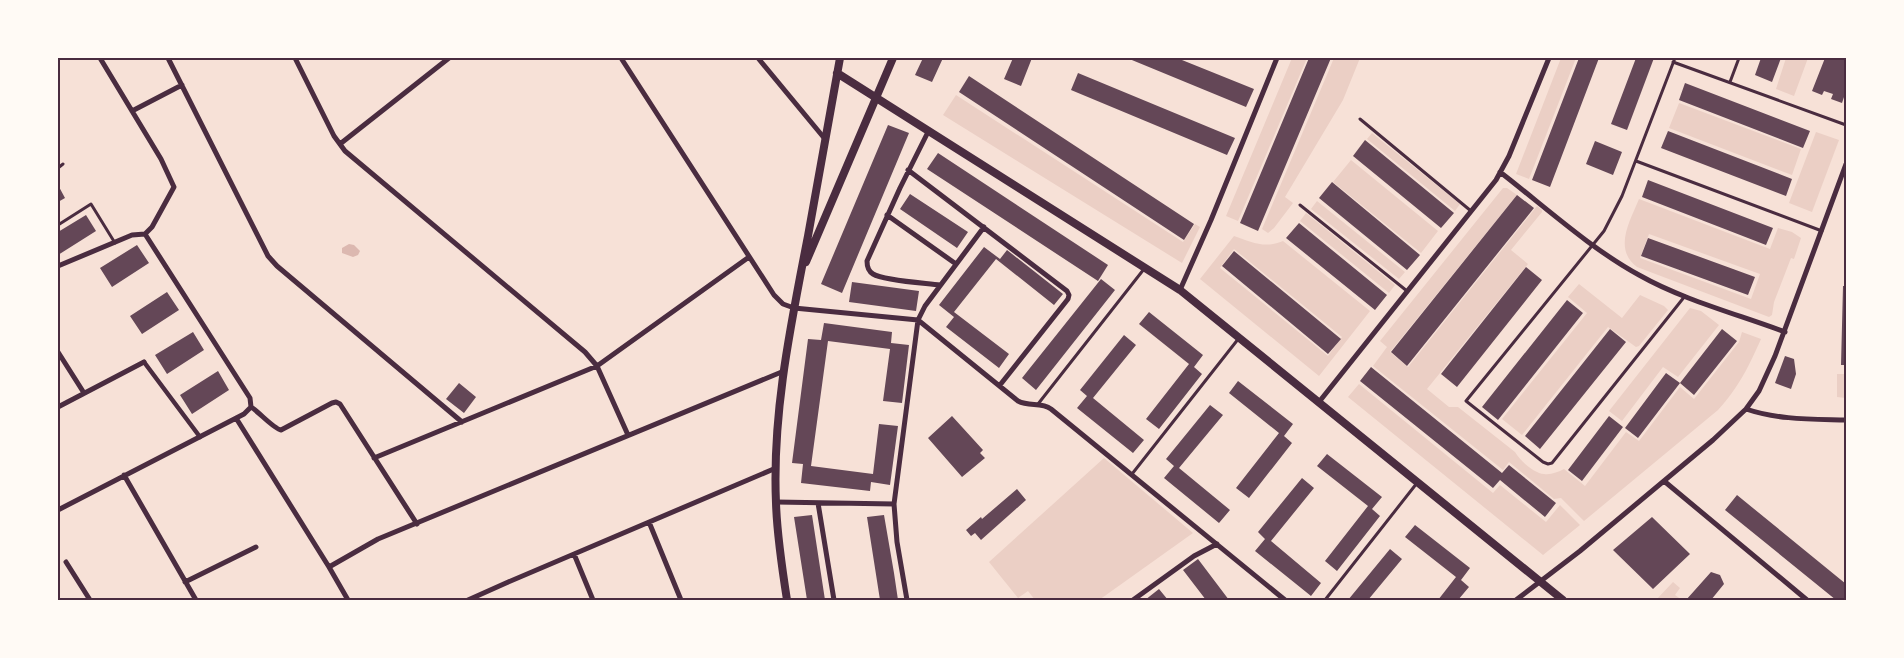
<svg xmlns="http://www.w3.org/2000/svg" width="1904" height="658" font-family="Ubuntu,sans-serif">
<style>
.green{fill:#ebcfc5;fill-rule:evenodd}
.water{fill:#dcb8b0}
.building{fill:#644757}
.lines{fill:none;stroke-linecap:round;stroke-linejoin:round}
.service{stroke:#4a2c40;stroke-width:3}
.pedestrian{stroke:#4a2c40;stroke-width:4.5}
.minor{stroke:#4a2c40;stroke-width:5}
.tertiary{stroke:#4a2c40;stroke-width:8}
.neatline{fill:none;stroke:#4a2c40;stroke-width:2}
</style>
<rect width="100%" height="100%" fill="#f7e1d7"/>
<path class="green" d="M1292 58H1307L1238 221 1226 216Z
M1334 58H1360L1343 100 1285 197 1293 203 1274 228 1268 233 1262 229Z
M1561 58H1576L1529 179 1516 174Z
M1786 58H1808L1794 96 1776 89Z
M956 95 1183 242 1195 224 1200 227 1182 263 943 115Z
M1679 103 1801 149 1792 175 1669 128Z
M1816 132 1839 140 1812 212 1789 203Z
M1372 133 1460 204 1455 211 1367 139Z
M1351 160 1438 231 1421 253 1333 182Z
M1503 188H1507L1517 195 1390 352 1408 367 1537 206 1542 210V212L1511 250 1528 264 1427 389 1449 407H1458L1515 452C1520 461 1534 473 1544 474 1551 475 1558 472 1564 469L1585 486 1626 432 1639 441 1680 387 1694 399 1739 342 1742 332 1761 339C1749 366 1739 387 1718 410L1584 521 1561 498 1554 499 1509 462 1503 470 1373 366 1387 347 1380 341Z
M1639 199 1770 249 1778 228 1792 232 1801 238 1794 259 1791 258 1774 302 1772 315 1769 317 1637 267C1613 249 1630 221 1639 199ZM1649 234 1760 274 1751 299 1640 258Z
M1317 201 1405 272 1399 279 1311 209Z
M1306 213 1395 285 1389 293 1300 221Z
M1234 236C1251 242 1265 249 1283 241L1370 311 1319 376 1200 279ZM1234 249 1342 337 1328 356 1220 268Z
M1579 284 1622 318 1640 295 1664 306 1668 310 1639 346 1636 347 1608 327 1522 435 1502 419 1587 313 1568 297Z
M1690 308 1701 311 1719 325 1678 377 1663 367 1622 421 1609 411Z
M1837 374H1846V398L1837 397Z
M1359 384 1493 493 1500 485 1546 522 1560 505 1580 525 1543 555 1348 397Z
M1104 458 1193 533 1099 600H1035L1028 591 1018 598 989 562Z
M1673 582 1680 588 1675 595 1682 600H1656Z"/>
<path class="water" d="M349 244 354 245 360 251 358 255 353 257 342 253V248Z"/>
<path class="building" d="M923 58H943L932 82 915 75Z
M1013 58H1032L1021 86 1004 79Z
M1127 58H1177L1254 89 1246 107Z
M1309 58H1331L1258 231 1240 223Z
M1579 58H1599L1550 187 1532 180Z
M1636 58H1654L1627 130 1611 124Z
M1761 58H1781L1772 82 1755 75Z
M1825 58H1846V91L1842 103 1831 99 1833 94 1824 91 1822 95 1812 91Z
M1078 73 1235 138 1227 155 1071 90Z
M969 76 1194 224 1184 240 959 92Z
M1685 83 1810 131 1803 148 1679 100Z
M888 125 909 133 842 293 821 284Z
M1668 131 1792 179 1786 196 1661 148Z
M1365 140 1454 213 1441 228 1353 156Z
M1595 141 1622 152 1613 175 1586 164Z
M938 153 1108 265 1098 281 927 169Z
M1648 180 1773 228 1766 245 1642 197Z
M1332 182 1420 255 1407 270 1319 198Z
M58 185 65 198 58 202Z
M910 194 968 232 957 248 900 209Z
M1517 195 1534 208 1407 366 1391 352Z
M86 215 96 231 58 255V232Z
M1299 223 1387 295 1375 310 1286 238Z
M1648 238 1755 277 1748 295 1641 256Z
M137 245 149 263 112 287 100 268Z
M984 247 1000 259 1007 250 1063 294 1054 305 996 259 954 312 1009 354 999 368 946 327 954 317 939 305Z
M1234 251 1341 339 1328 354 1222 266Z
M1526 267 1542 280 1457 387 1441 374Z
M1101 279 1115 290 1036 390 1022 378Z
M852 282 919 291 916 311 849 302Z
M1843 286H1846V365H1841Z
M167 292 179 310 142 334 130 316Z
M1567 300 1583 313 1498 420 1482 407Z
M1149 312 1203 355 1194 367 1202 374 1159 429 1146 419 1189 364 1139 324Z
M824 323 892 332 891 343 909 345 902 403 883 401 890 349 828 341 811 466 873 474 879 424 898 426 890 485 871 482 870 491 801 483 803 464 792 463 808 339 821 340Z
M1610 329 1626 342 1540 449 1525 436Z
M1722 329 1737 341 1694 395 1680 383Z
M193 332 204 350 167 374 155 355Z
M1124 335 1136 345 1093 398 1144 440 1133 453 1077 408 1087 396 1080 390Z
M1785 356 1794 359 1796 374 1791 389 1775 383Z
M1371 367 1502 473 1509 465 1556 503 1545 517 1500 480 1493 488 1360 381Z
M218 371 229 390 192 414 180 395Z
M1666 373 1680 383 1638 438 1625 428Z
M1238 381 1293 424 1284 436 1292 443 1249 498 1236 488 1279 433 1229 393Z
M459 383 476 397 464 413 446 399Z
M1210 405 1223 415 1179 468 1230 510 1219 523 1164 478 1174 466 1166 459Z
M952 416 983 450 980 453 985 458 962 477 928 438Z
M1609 416 1623 427 1582 481 1568 470Z
M1327 454 1382 497 1372 509 1380 516 1337 571 1325 561 1368 506 1317 466Z
M1302 478 1314 488 1271 541 1321 583 1311 596 1255 551 1265 539 1258 532Z
M1017 489 1026 500 981 540 975 533 971 536 966 530 981 517 982 519Z
M1737 495 1846 584V600H1836L1725 510Z
M812 515 825 600H807L794 517Z
M884 515 894 573 898 600H880L867 517Z
M1652 517 1690 554 1653 589 1613 550Z
M1415 525 1470 568 1461 580 1469 587 1458 600H1438L1456 577 1405 537Z
M1390 549 1402 559 1368 600H1348Z
M1198 559 1229 600H1206L1183 570Z
M1711 572 1720 575 1724 584 1711 600H1686Z
M1159 589 1168 600H1145Z"/>
<g class="lines">
<path class="service" d="M1675 58 1622 196 1604 231 1466 401 1543 462 1548 464 1552 463 1685 296
M1673 62 1846 125
M1730 82 1739 58
M1360 119 1471 211
M1636 161 1822 231
M58 168 63 164
M1300 205 1407 291
M58 225 91 204 115 243
M1038 404 1144 269
M1132 474 1239 338
M1325 600 1417 483"/>
<path class="pedestrian" d="M144 362 200 437"/>
<path class="minor" d="M100 58 161 159 174 187 152 227 145 234
M168 58 268 256 277 266 462 422
M295 58 334 136 345 151 585 352 597 366 628 435
M621 58 774 295 783 304 794 308 918 320 1018 401C1029 407 1041 402 1051 409L1285 600
M758 58 825 139
M132 111 182 85
M929 130 900 188 867 261C867 266 868 271 873 274 885 281 925 283 940 285
M340 144 449 58
M908 170 1067 291 1069 295 1068 299 1000 385
M1500 172C1544 206 1591 249 1639 275 1683 300 1737 314 1785 332
M887 215 956 264
M145 234 250 398 251 407
M58 266 132 235 145 234
M1180 290 1211 220 1277 58
M58 352 84 393
M1319 402 1496 180 1509 156 1549 58
M58 407 144 362
M251 407C259 412 274 429 281 430L332 403 336 402 340 404 417 524
M1746 409C1778 420 1813 419 1846 420
M236 418 329 567 348 600
M374 458 597 366 749 257
M124 475 196 600
M1664 481 1807 600
M776 502 894 504
M818 503 834 600
M58 510 244 414 251 407
M649 522 681 600
M574 554 593 600
M66 562 90 600
M329 567 378 539 784 371
M185 582 256 547
M468 600 506 583 776 468
M907 600 897 542 894 504 918 320 925 306 984 227
M1133 600 1194 556 1217 544
M1516 600 1580 551 1713 440 1746 409 1759 391 1775 356 1846 164"/>
<path class="tertiary" d="M837 73 1180 290 1563 600
M806 262 893 58
M787 600C782 568 777 536 776 503 772 413 791 324 808 236 819 177 829 117 840 58"/>
</g>
<rect width="1904" height="658" fill="none" stroke="#fffaf5" stroke-width="118"/>
<rect x="59" y="59" width="1786" height="540" class="neatline"/>
</svg>
